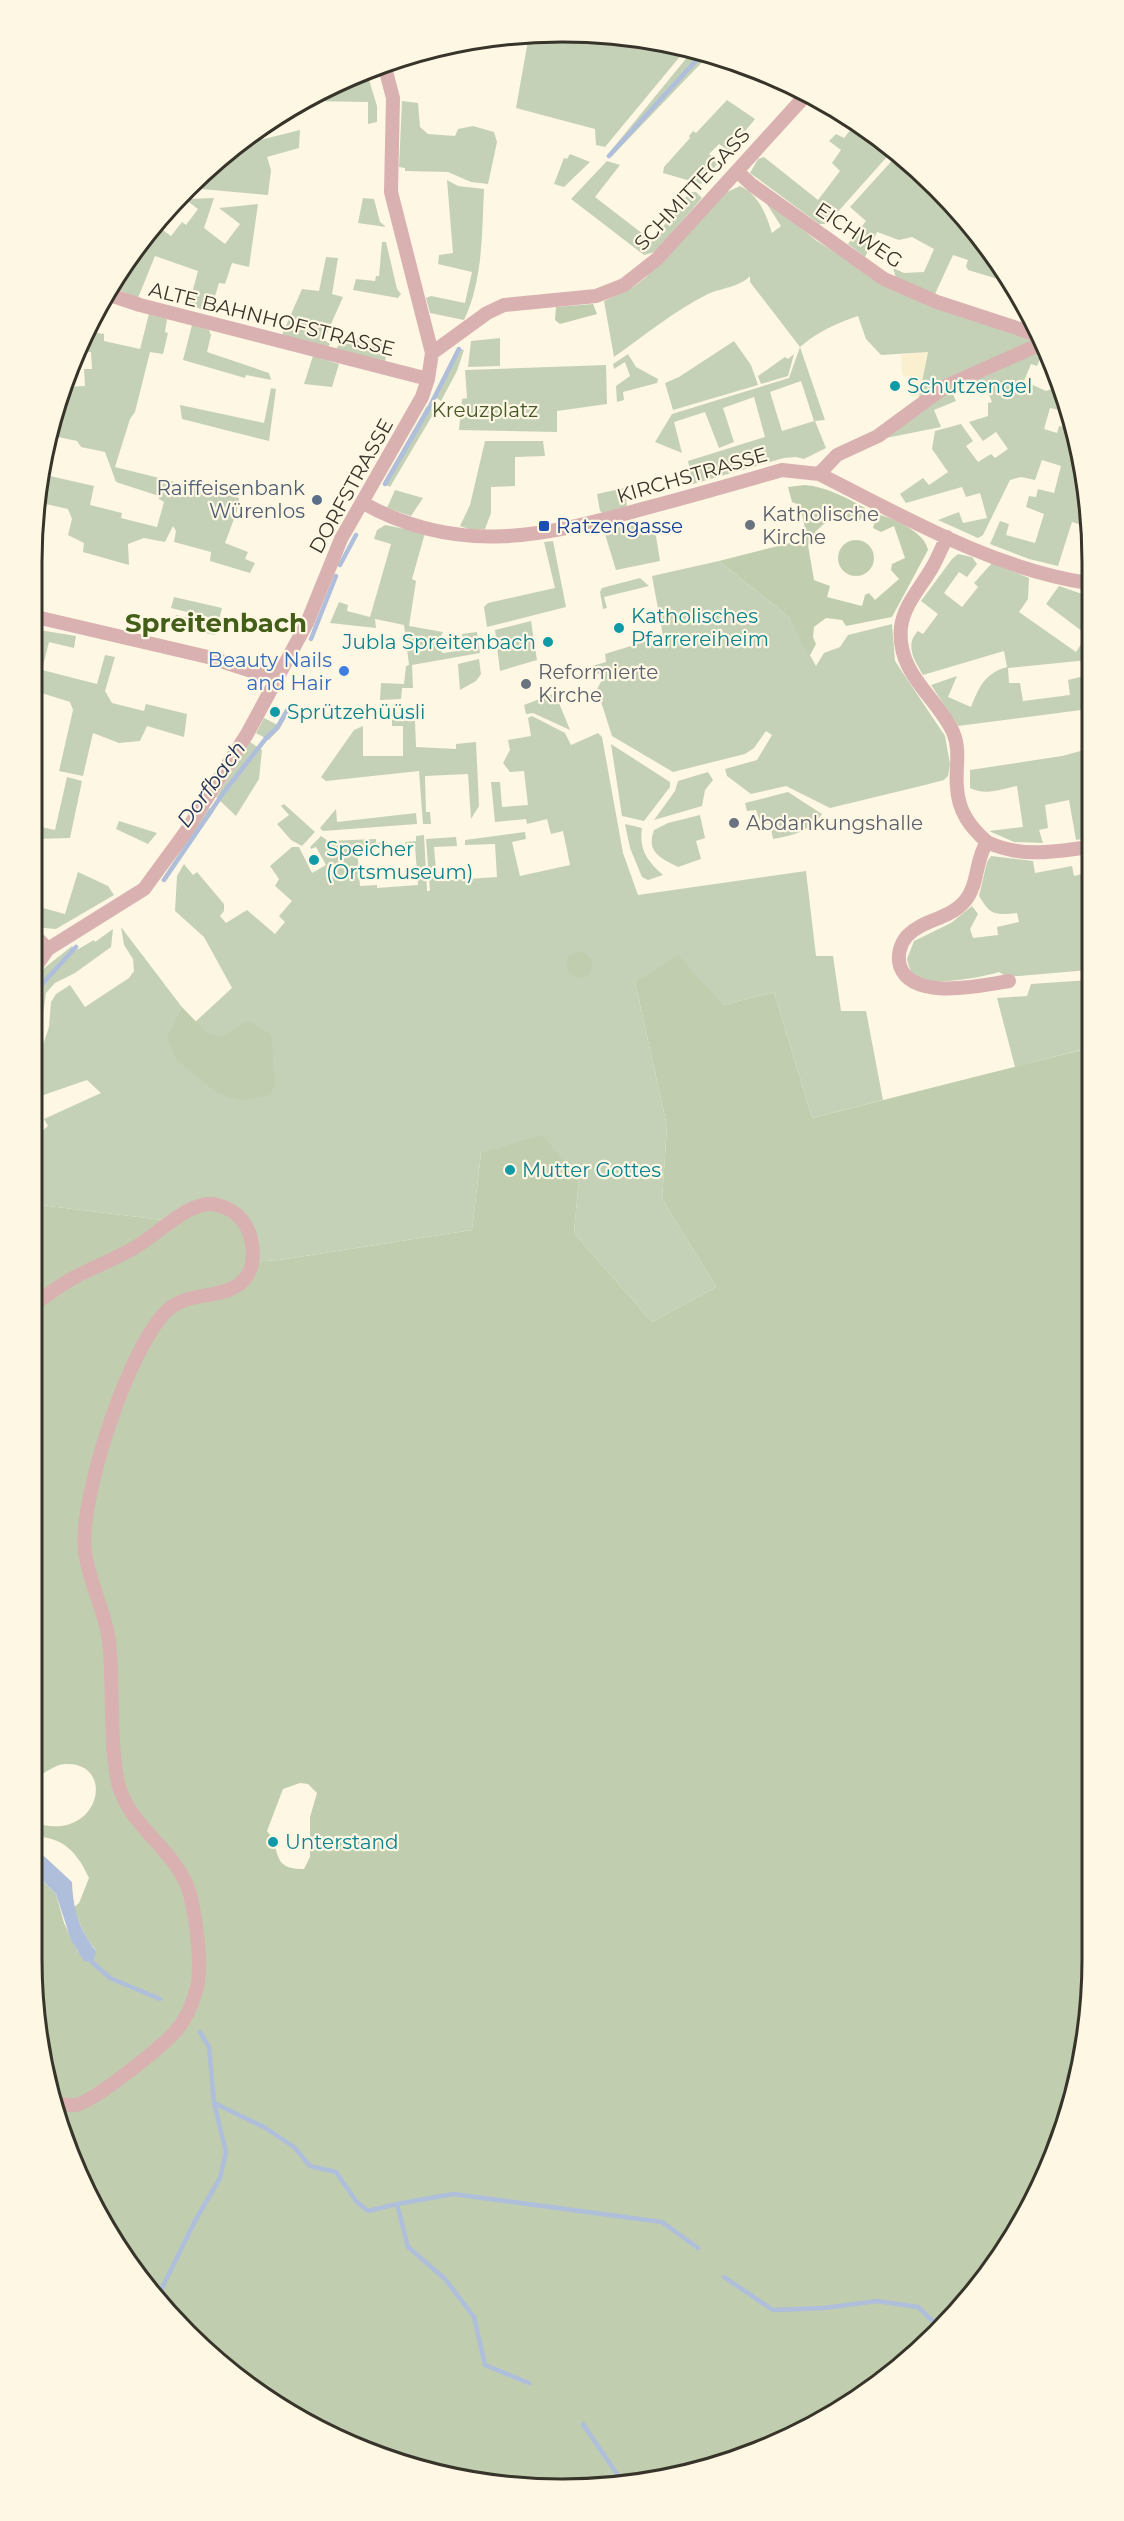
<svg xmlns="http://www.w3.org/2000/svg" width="1124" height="2521" font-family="Montserrat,sans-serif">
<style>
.built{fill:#faefce}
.green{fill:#c5d1b7;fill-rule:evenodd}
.forest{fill:#c0ceaf;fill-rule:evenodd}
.water{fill:#afbedb}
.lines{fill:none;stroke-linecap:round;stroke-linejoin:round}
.stream{stroke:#afbedb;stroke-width:4.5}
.minor{stroke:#d9b1b1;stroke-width:14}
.culture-dot{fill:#0f9aa8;stroke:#fef7e3;stroke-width:2}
.service-dot{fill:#5c6f8a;stroke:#fef7e3;stroke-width:2}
.worship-dot{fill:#6b7280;stroke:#fef7e3;stroke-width:2}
.transit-dot{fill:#1a4fb4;stroke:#fef7e3;stroke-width:2}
.shop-dot{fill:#3f7fe0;stroke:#fef7e3;stroke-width:2}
.labels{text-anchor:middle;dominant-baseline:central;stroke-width:4.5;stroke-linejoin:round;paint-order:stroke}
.street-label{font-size:20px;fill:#37342a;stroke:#fef7e3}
.culture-label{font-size:20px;fill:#0d838f;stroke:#fef7e3;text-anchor:start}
.park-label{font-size:20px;fill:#455728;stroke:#fef7e3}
.service-label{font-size:20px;fill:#4e5e75;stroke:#fef7e3;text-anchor:end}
.worship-label{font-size:20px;fill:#5b616d;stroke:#fef7e3;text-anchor:start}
.transit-label{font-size:20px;fill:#164399;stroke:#fef7e3;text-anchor:start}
.shop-label{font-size:20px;fill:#366cbe;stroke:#fef7e3;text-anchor:end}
.water-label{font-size:21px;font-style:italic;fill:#22345b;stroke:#fef7e3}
.district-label{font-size:26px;font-weight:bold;fill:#435e18;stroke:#fef7e3}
.rim{fill:none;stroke:#37342a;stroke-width:3}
</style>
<rect width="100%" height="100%" fill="#fef7e3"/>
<path class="built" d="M928 351 919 397 910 396V376L902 375 901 355Z"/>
<path class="green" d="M562 32 665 42 687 48 605 147 596 145 595 129 516 108 529 35Z
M693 50 709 55 612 156 609 153Z
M366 70 377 106V122L368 124V102L307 101Z
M727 100 755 119 729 151 719 144 709 154 719 162 701 184 663 173 664 167 690 138 689 136 693 131 696 133Z
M402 101 418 103 420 127 428 134 455 136 458 129 473 126 494 132 497 142 488 184 471 182 448 172 405 171V168L399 167Z
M855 124 885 141 893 150 827 224H819L750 173 758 159 764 157 818 200 840 171 832 163 841 150 829 141 836 134 844 138Z
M300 130 299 148 267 157 271 170 268 195 191 188 190 184 205 172 212 170 211 167 250 135 252 142Z
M570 154 590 162 564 187 554 184 564 158 567 159Z
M898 154 983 239 1008 282 968 270 966 266 968 260 953 255 935 294 896 278 893 268 904 273 924 272 934 249 912 237 899 240 877 232 865 257 848 244 866 221 850 207Z
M607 161 620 165 595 197 652 241 690 192H696L702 198 655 252 644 255 571 199Z
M447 180 458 186 484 189C482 231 483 281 464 320L430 313 426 298 431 296 465 303 472 272 438 264 439 255 453 253Z
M740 186C759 195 766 214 772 233L781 226 763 198 817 241 885 284 1031 339V342L974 367 919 397 928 352 881 355 866 339 858 316C837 323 817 332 800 347L825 420 815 421 826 448 804 459 796 457 784 458 693 484 688 461 765 437 754 397 723 408 734 442 719 448 705 412 674 422 682 453 655 442 672 414 789 378 800 347 750 282V276C740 287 721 288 708 294 675 310 644 336 614 357L604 301 633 287 645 278 725 193ZM801 381 814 421 782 431 770 392Z
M214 198 204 228 225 244 240 224 219 208 258 204 249 267 232 263 225 284 219 283 210 313 189 304 198 271 155 256 138 298 111 287 121 268 156 225 171 236 182 222 186 225 198 209 185 199Z
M363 198 374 199 380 222 386 227 358 223Z
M382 242H386L397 289 401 294 398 298 353 290 356 279 375 281 376 276H379Z
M326 257 338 258 332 294 343 297 324 340 330 344 328 347 282 335 302 289 319 291Z
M149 314 167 319 165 332 168 333 163 354 150 352 135 412 130 419 115 467 239 498 237 511 225 543 248 552 245 559 255 563 250 573 210 561 211 552 174 542 176 531 173 526 165 542 144 538 128 544 129 565 83 552 84 543 68 535 72 519 68 509 37 502 39 482 48 484 50 476 94 486 90 505 122 513 121 518 157 527 164 502 159 499V496L116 482 105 452 81 447 77 441 49 435 63 387 85 386 84 369H92L91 352 75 353 93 320 91 332 104 334V341L140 349Z
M192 325 209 330 211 335 207 352 269 373 271 380 246 375 245 378 183 360Z
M347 338 388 342 385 363 336 350 339 344 344 346Z
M500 338V366L468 367 471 341Z
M734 341 751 365 758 385 673 410 665 383 679 377Z
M457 348 464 350 457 371 441 401 433 396Z
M1039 349 1043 352 1037 366 1031 364 1024 381 1046 391 1059 386 1065 406 1059 410 1050 408 1044 429 1057 433 1059 426 1071 429 1086 485 1082 497 1088 499V527L1072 522 1058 566 1029 559 990 544 1000 521 1009 524 1006 535 1035 543 1044 514 1026 507 1029 496 1036 497 1038 489 1054 493 1061 466 1042 460 1035 480 1021 477 1010 480 983 535 978 538 938 520 959 512 963 523 987 518 980 493 966 497 962 487 906 503 900 494 923 478 929 485 948 472 932 449 935 431 961 424 973 441 966 446 978 462 991 454 995 458 1008 449 996 432 983 441 969 422 988 416V403L992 402 987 390 978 393 971 380Z
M628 354 636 367 658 379 657 383 623 392 624 400 617 402 616 386 630 376 625 362 614 369 613 364Z
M794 354 788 376 761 384 758 376 785 357 788 359Z
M313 356 339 364 332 387 304 384Z
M606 365 607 404 557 411V432L459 430 462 399 467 398 465 370Z
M271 388 276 389 269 441 182 419 180 405 264 423Z
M951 390 956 401 934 410 941 427 886 438Z
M427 406 435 411 390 487 383 483Z
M485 441H543L545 456 515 457V486L491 487V513L485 529 471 530 460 526 470 505Z
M624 488 627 505 624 509 604 514 600 511 597 494Z
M395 490 423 498 411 516 387 508Z
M641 522 646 525 654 524 660 561 616 570 604 531Z
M385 525 425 533 412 579 416 581 409 626 443 632 438 642 439 650 443 653 464 650 462 634 477 632 480 653 412 665 413 688H402L401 699 380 700 381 683 404 684 406 666 409 665 404 625 375 619 376 628 330 623 339 602 348 605 347 611 370 617 391 544 374 539 377 530Z
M553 541 566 607 487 627 484 607 488 603 555 588 544 542Z
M958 554 972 557 977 564 967 577 959 572 944 593 962 607 978 587 974 583 992 563 1029 578 1028 599 1019 612 1076 652 1087 635 1046 604 1059 586 1085 595 1088 619V660L1008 668 1009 683H1020L1023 701 1070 695 1068 680 1088 675 1089 709 958 726 931 685 957 676 948 697 971 707C979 687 985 673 1007 667L1004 651 923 675C915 661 904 645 918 631L923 634 938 614 921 601 952 559Z
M719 561 789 617 816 666 824 653 840 647 848 635 892 624 895 661 945 736 950 764 948 776 944 780 925 785 830 808 786 786 751 794 727 776 725 769 757 760 772 735 766 731 754 748 745 754 673 772 612 736 597 689 606 673 598 674 592 666 606 662 605 654 663 636 652 576Z
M640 578 649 586 604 597 607 608 603 609 600 592 602 588Z
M174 597 222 608 219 620 171 608Z
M176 615 217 625 215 635 173 626Z
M531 621 537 660 500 671 495 630Z
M39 630 76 636 74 648 49 642 42 670 97 684 105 655 115 657 105 691 112 703 144 711 146 704 187 714 184 737 147 726 140 741 119 743 93 733 83 776 59 771 73 710 70 702 32 690 34 669 32 635Z
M479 659 481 674 476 681 460 690 458 664Z
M555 693 570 730 533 713 526 714 524 705Z
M287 706 291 709 280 728 269 740 256 733 264 718 278 725Z
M532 716 565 733 571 745 598 733 602 737 623 853 638 895 806 871 816 956H833L841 1011H866L883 1100 812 1118 774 992 723 1005 635 982 667 1126 662 1199 716 1287 652 1322 574 1233 579 1178 481 1153 472 1230 279 1260 251 1262 163 1220 32 1204V1184L38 1162 32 1140 48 1126 44 1119 101 1093 87 1080 32 1099V1065L42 1048 49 1027 51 1002 56 994 70 985 85 1007 129 978 134 971 133 959 124 945 121 927 194 1023 232 988 204 937 175 911 177 876 184 864 193 875 197 872 224 904V911L220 916 226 923 247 910 275 934 285 922 279 916 292 901 275 886 279 879 270 866 292 847H299L312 873 326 865 316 847 311 849 310 847 321 836 328 841 376 839V843L387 842V848L357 849 360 886 377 885V888L418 885 415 847 406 848 405 842 416 841V836L424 835 427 891H430L426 839 456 837 457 846 434 847 437 881 497 877 495 844 465 845V840L525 832 526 839 512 842 520 876 570 865 563 831 551 834 547 819 527 824 526 819 495 822 491 782H500L502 807 528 805 524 771 510 772 503 763 510 750 508 740 531 736 528 718Z
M1089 718V838L1076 840 1069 800 1045 805 1048 828 1039 830 1043 843 1014 842 989 831 1023 827 1017 786C1001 789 986 796 970 788V770L1062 756 1088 749 1081 719Z
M392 720 415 721 416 747 456 749V744L476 742 479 806 471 819 468 774 425 776 426 812H430L431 824H423L419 771 326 781 321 777 354 730 363 726V756H403V726H392Z
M250 742 262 750 259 779 236 816 216 797Z
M611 744 670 782V787L644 821 622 816Z
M708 772 713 780 705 790 702 806 654 820 675 791 678 781Z
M67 777 82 781 70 838 32 839V825L55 830Z
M788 792 822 814C808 832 795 835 773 839L770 823 761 824 756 810 747 811 745 803Z
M284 804 315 832 302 846 291 840 277 824 289 815 281 806Z
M209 808 214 811 165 881 162 879Z
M336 809 337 822 416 813 417 824 323 831 320 828Z
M700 815 705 838 696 841 701 859 678 867C660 858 646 852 654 830L668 823Z
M119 821 157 833 148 844 116 829Z
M625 824 642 828C639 850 647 861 663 875L648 880 642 877 630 848Z
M991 856 1033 861 1035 873 1072 866 1074 876 1089 872V970L1007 977 999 972C984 977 933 986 919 979 911 975 909 967 907 959L914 941 951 923 972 906 978 914 970 929 973 938 998 935 997 927 1019 922 1017 913C995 915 991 916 979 896L987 862Z
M78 872 108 886 114 895 56 929 44 928 32 919V905L65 914Z
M113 929 111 947 75 973 55 983 46 993 41 1028 32 1053V984L43 969 72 946 75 951 94 940 95 942Z
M1089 980 1090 1076 1080 1050 1015 1067 997 998 1027 996 1031 984Z"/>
<path class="forest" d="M593 304 597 314 560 324 555 320 556 307Z
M805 485C827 487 845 497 865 508L861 519 857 522 846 521 837 512 815 532 822 540 821 542 808 545 814 580 830 586 827 597 862 606 865 595 869 593 875 600 899 579 891 570 892 564 905 558 894 526 881 532 873 528 877 514C893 518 925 532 928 550L892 617 846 626 842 620 826 618 814 627 813 637 816 644 809 657 789 617 719 561 802 540 805 528 800 505 792 502 788 487Z
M838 558a18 18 0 1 1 36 0a18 18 0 1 1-36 0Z
M566 965a13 13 0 1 1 26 0a13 13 0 1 1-26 0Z
M678 955 723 1005 774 992 812 1118 1081 1050 1090 1076 1092 1959 1082 2062 1052 2162 961 2309 827 2419 665 2479 562 2489 459 2479 297 2419 163 2309 102 2224 60 2130 32 1959V1870L56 1894 64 1923 78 1952 96 1951 86 1937 73 1908 79 1903 89 1878C79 1856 66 1839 41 1837L32 1845V1822C100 1846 118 1761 65 1764 55 1764 40 1776 32 1781V1204L163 1220 199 1207 237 1214 251 1262 279 1260 472 1230 481 1153 542 1135 579 1178 574 1233 652 1322 716 1287 662 1199 667 1126 635 982ZM300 1783 308 1784 317 1793 310 1817V1857L304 1869C270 1870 282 1849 267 1831L283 1789Z
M182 1007 207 1033 221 1037 248 1021 271 1034 275 1084 271 1095 242 1101 217 1093 176 1060 167 1037Z"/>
<path class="water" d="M32 1845 72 1882C73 1909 79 1929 96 1951L93 1963 84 1961 71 1940 56 1894 32 1870Z"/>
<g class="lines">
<path class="stream" d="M609 156 703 53
M385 484 429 408 459 349
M340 565 356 535
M311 639 336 576
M164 880 224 792 267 737 277 728 288 709
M32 995 76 947
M93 1963 110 1978 160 1999
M214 2103 264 2127 294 2147 310 2166 336 2172 356 2201 368 2211 397 2204 408 2247 445 2279 474 2317 485 2365 529 2383
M397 2204 453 2194 662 2222 698 2248
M724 2277 773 2310 824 2308 877 2301 918 2307 939 2327
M161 2306 162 2288 195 2221 220 2178 226 2152 214 2103 209 2047 200 2032
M583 2424 623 2483"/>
<path class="minor" d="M737 171 752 185 884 279 937 302 1038 335
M107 294 140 305 428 379
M432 353 487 313 504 305 596 296 624 285 657 259 806 95
M819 474 837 455 878 436 946 386 1043 343
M363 503C459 557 546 536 646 508 691 496 737 483 782 470L819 474C905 517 991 568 1088 583
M947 537C942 547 938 557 933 566 922 586 904 604 901 627 896 673 936 696 953 732 961 750 955 769 957 787 958 811 970 827 987 842 975 860 979 884 965 901 949 920 923 919 907 936 900 944 897 956 900 966 912 1001 980 986 1009 981
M32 616 208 657 277 679
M987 842C1021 858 1053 852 1089 847
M32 933 48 949
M32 972 48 949 144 889 185 833 247 734 307 623 341 539 422 397 428 379 432 353 391 192 393 98 384 64
M32 1306C46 1296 60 1285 75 1277 94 1267 115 1259 134 1248 157 1235 181 1208 207 1204 219 1203 235 1211 242 1220 253 1233 257 1261 247 1276 230 1301 192 1290 170 1308 130 1341 78 1501 85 1552 89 1582 105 1611 109 1641 114 1686 109 1733 117 1778 125 1826 177 1848 190 1894 196 1918 203 1968 196 1991 192 2005 185 2021 175 2032 161 2047 93 2103 75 2105 68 2106 62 2104 55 2103"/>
</g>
<g class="culture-dot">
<circle cx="895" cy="386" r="6"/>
<circle cx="619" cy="628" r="6"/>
<circle cx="548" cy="642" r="6"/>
<circle cx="275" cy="712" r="6"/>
<circle cx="314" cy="860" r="6"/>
<circle cx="510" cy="1170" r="6"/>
<circle cx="273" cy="1842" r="6"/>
</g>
<circle class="service-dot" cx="317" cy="500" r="6"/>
<g class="worship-dot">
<circle cx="750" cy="525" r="6"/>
<circle cx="526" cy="684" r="6"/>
<circle cx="734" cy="823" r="6"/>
</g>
<rect class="transit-dot" x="538" y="520" width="12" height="12" rx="3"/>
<circle class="shop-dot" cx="344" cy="671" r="6"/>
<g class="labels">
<g class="street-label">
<text transform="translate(692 189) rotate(-47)">SCHMITTEGASS</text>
<text transform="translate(859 235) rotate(34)">EICHWEG</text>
<text transform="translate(272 319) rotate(14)">ALTE BAHNHOFSTRASSE</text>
<text transform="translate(692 475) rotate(-16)">KIRCHSTRASSE</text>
<text transform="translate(351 486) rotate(-61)">DORFSTRASSE</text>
</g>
<g class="culture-label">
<text x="907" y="386">Schutzengel</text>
<text x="631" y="616">Katholisches<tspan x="631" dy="23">Pfarrereiheim</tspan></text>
<text x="536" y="642" text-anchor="end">Jubla Spreitenbach</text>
<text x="287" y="712">Sprützehüüsli</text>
<text x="326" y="849">Speicher<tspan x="326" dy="23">(Ortsmuseum)</tspan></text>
<text x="522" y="1170">Mutter Gottes</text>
<text x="285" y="1842">Unterstand</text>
</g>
<g class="park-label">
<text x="485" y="410">Kreuzplatz</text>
</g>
<g class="service-label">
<text x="305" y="488">Raiffeisenbank<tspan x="305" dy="23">Würenlos</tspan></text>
</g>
<g class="worship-label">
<text x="762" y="514">Katholische<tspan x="762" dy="23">Kirche</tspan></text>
<text x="538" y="672">Reformierte<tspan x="538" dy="23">Kirche</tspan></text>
<text x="746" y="823">Abdankungshalle</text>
</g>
<g class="transit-label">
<text x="556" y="526">Ratzengasse</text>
</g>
<g class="shop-label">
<text x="332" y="660">Beauty Nails<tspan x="332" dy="23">and Hair</tspan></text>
</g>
<g class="water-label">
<text transform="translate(211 784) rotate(-54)">Dorfbach</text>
</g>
<g class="district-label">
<text x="216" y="623">Spreitenbach</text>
</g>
</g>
<path d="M0 0H1124V2521H0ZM562 42H562A520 520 0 0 1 1082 562V1959A520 520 0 0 1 562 2479H562A520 520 0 0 1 42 1959V562A520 520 0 0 1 562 42Z" fill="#fef7e3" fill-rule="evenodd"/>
<path class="rim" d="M562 42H562A520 520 0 0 1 1082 562V1959A520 520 0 0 1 562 2479H562A520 520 0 0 1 42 1959V562A520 520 0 0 1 562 42Z"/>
</svg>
